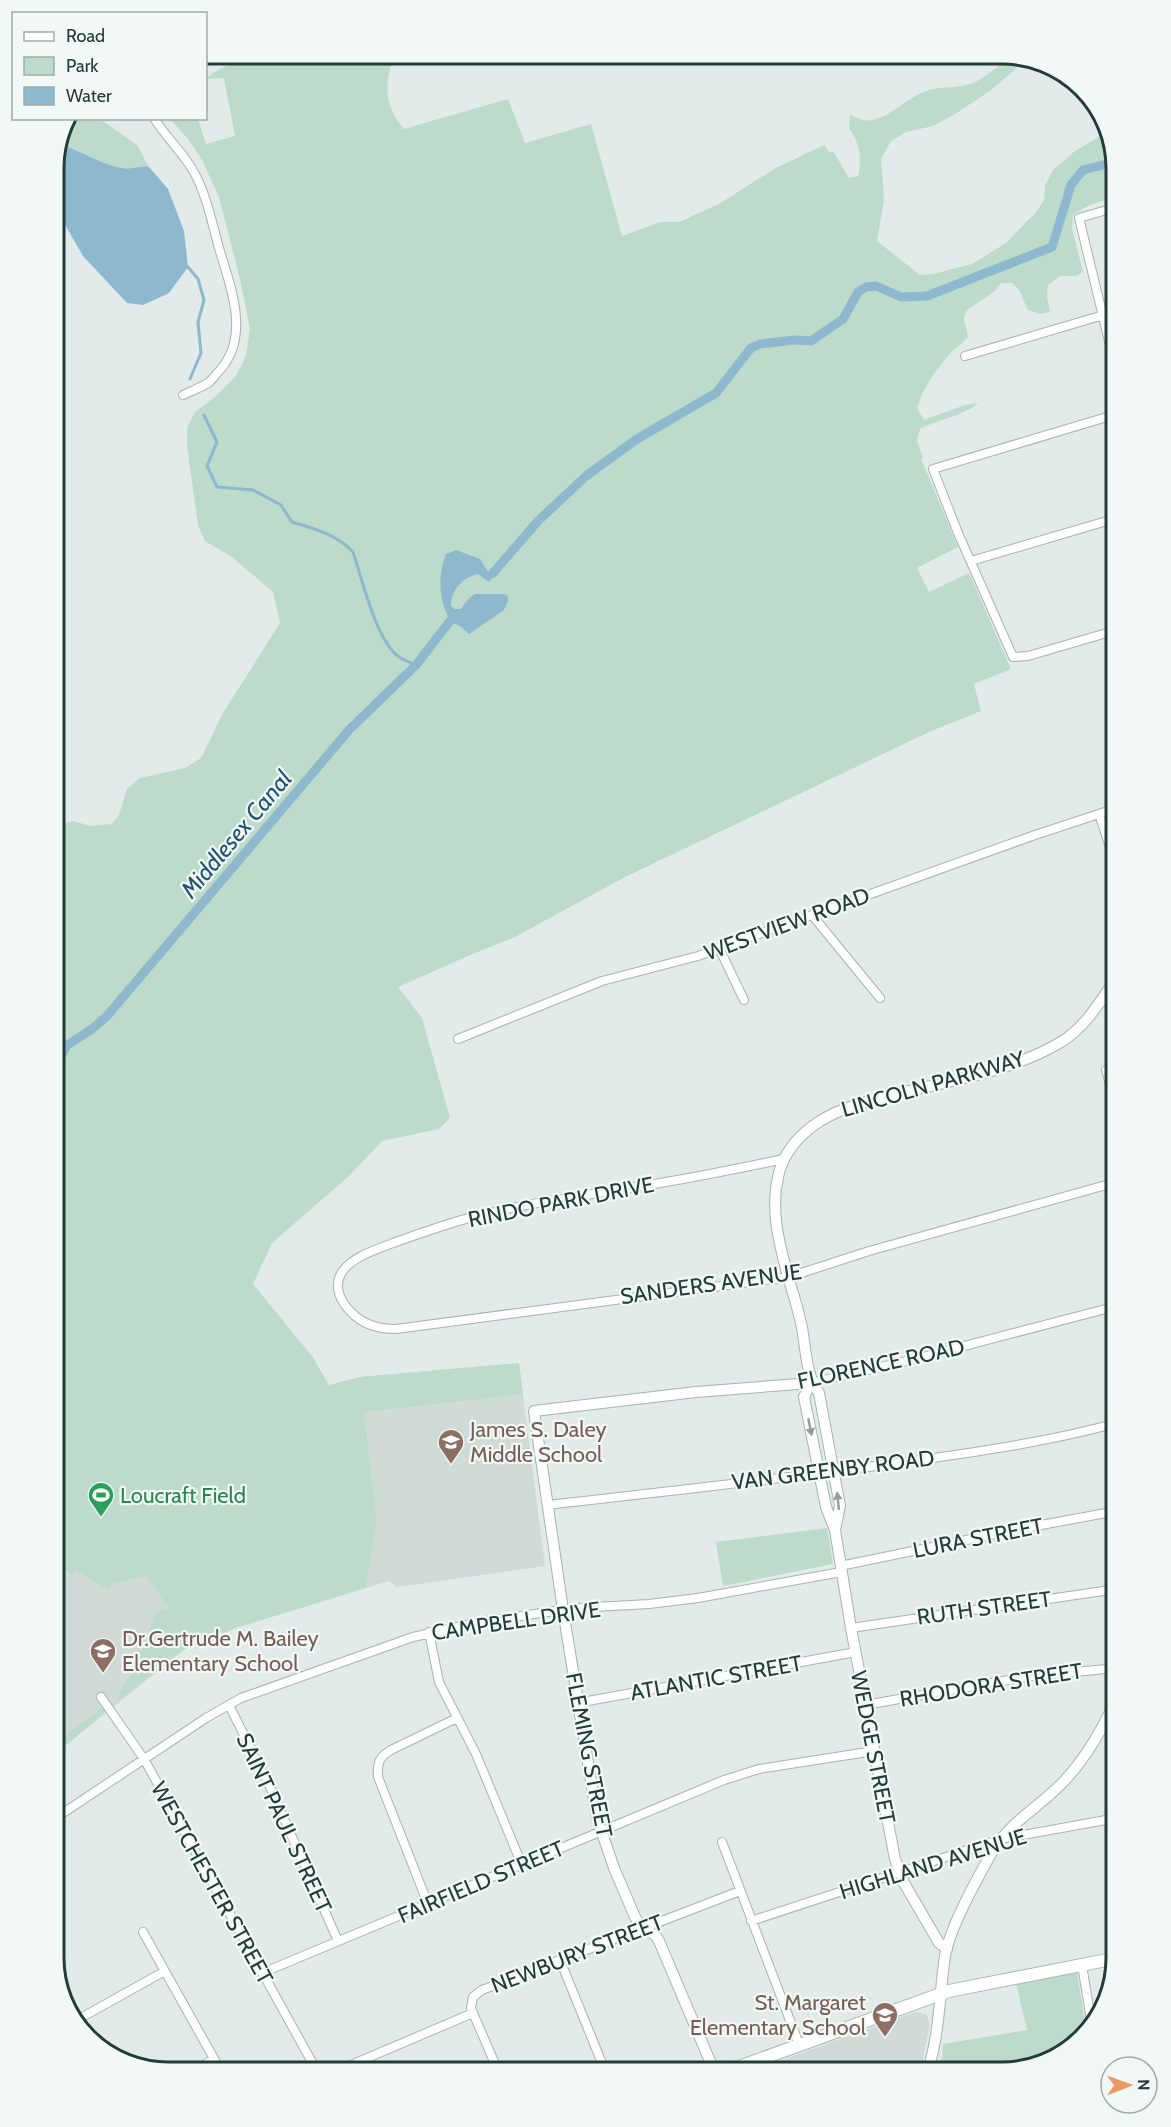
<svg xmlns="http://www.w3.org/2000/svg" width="1171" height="2127" font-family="Cabin,sans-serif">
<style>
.built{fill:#d0dbd8}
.green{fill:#bcdbca}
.water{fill:#8eb8cd}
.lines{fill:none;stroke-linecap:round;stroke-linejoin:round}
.stream{stroke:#8eb8cd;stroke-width:3}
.canal{stroke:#8eb8cd;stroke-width:9}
.minor-casing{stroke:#a5b3b1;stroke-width:10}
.tertiary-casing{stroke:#a5b3b1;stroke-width:12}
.secondary-casing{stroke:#a1b6b2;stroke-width:14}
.minor{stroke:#fff;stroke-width:8}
.tertiary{stroke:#fff;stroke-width:10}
.secondary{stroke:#fff;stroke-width:12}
.oneway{fill:#919d9c}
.labels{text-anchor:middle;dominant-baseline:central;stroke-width:4.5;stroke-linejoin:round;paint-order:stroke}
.street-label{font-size:22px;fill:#233b39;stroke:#f2f8f6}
.education-label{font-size:22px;fill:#785e54;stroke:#f2f8f6;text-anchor:start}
.leisure-label{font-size:22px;fill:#27864d;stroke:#f2f8f6;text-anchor:start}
.water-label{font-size:24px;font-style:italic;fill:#215773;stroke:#f2f8f6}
.rim{fill:none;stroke:#233b39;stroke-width:3}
</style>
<rect width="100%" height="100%" fill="#e2ebe9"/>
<path class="built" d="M519 1363 545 1566 397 1587 389 1581 366 1588 377 1519 360 1377Z
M54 1565 71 1575 76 1569 108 1590 113 1584 146 1576 194 1645 185 1649 54 1755Z
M915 2012 926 2014 930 2024 920 2073H746Z"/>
<path class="green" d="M309 54H394C385 83 383 105 404 129L508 99 525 143 591 124 622 236 660 222H679L719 204 774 169 824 145 830 153 833 151 849 178 858 176C862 160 860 141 849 129L850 115C858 118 864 122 872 120 891 116 904 101 921 93 939 84 961 91 979 80 991 73 1001 62 1013 55L1026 60 990 91 955 114 933 126 906 132 891 141 881 159 884 199 877 241 920 275 933 274 972 264 1006 243 1037 211 1044 200 1045 186 1053 170 1075 151 1109 131 1117 169V197C1101 201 1086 205 1073 215L1072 228 1083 272 1076 276H1060L1048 285 1047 296 1050 312 1041 314 1028 310 1019 290 1012 283H1001L995 291 967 310 964 318 968 337C963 343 955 348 950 354 936 369 923 388 917 408L924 420 965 405 978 403C965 415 937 420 920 429L917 440 923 458 921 459 958 547 917 568 929 592 969 573 1011 669 974 684 981 711 929 732 625 877 515 937 475 953 398 987 422 1018 450 1118 439 1129 382 1141 349 1176 272 1243 253 1284 312 1356 329 1385 360 1377 519 1363 523 1394 364 1412 377 1519 366 1588 236 1628 185 1649 119 1700C118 1689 126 1684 131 1675 142 1655 148 1632 156 1611L169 1609 146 1576 113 1584 108 1590 76 1570 72 1575 54 1565V844L61 840V829L65 823 73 821 91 826 112 824 119 815 127 789 140 778 185 768 201 758 223 713 280 623 273 592 232 557 205 541 198 525 187 446V428L195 412 215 397 236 376 246 356 250 328 240 279 219 197 201 158 188 139 171 120 198 119 206 144 235 136 224 78 206 79C218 66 240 60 258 59 277 58 293 68 309 54Z
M74 119H100L137 145 149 167C139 165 131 170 121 168 101 164 81 153 62 145Z
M827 1528 833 1564 723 1586 716 1542Z
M103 1707 106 1711 54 1755V1744Z
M1077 1971 1086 2031 1047 2064 1002 2073H936L942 2057 943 2044 1027 2030 1016 1983Z"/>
<path class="water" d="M62 145C81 151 100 164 121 168 131 170 139 165 149 167L168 189 184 231 188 267 169 293 143 305 127 303 83 256 64 223 54 217V162Z
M456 550 480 559 488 572 497 573 489 582 478 574C463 577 451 590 451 606L455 609H461L469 598 475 594H504L508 596V601L504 610 469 634 460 626 451 622C439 602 437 576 446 554Z"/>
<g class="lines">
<path class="stream" d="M184 266 188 267 198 279 204 300 198 322 201 353 190 379
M204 415 217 442 207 466 217 487 253 490 281 505 292 522C313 528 338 535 353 552 362 578 376 641 399 657 404 660 411 663 416 665"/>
<path class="canal" d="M493 573 538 521 586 476 637 439 716 393 751 348 760 344 795 340 811 341 843 319 858 292 866 287 876 286 901 297 927 296 1052 247 1071 185 1083 170 1116 162
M54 1072 66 1046 92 1029 107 1016 349 730 416 665 450 621"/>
<g class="minor-casing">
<path id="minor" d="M154 118C166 138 184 153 195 174 207 197 212 223 219 248 230 286 251 335 220 370 216 374 212 380 208 383 200 388 191 391 183 395
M965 356 1117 311
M1117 374 1079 218 1117 207
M971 561 1117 518
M1117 630 1028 656 1013 657 958 533 933 469 1117 414
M1099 814 1116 865
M812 915 880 998
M719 948 744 1000
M458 1039 602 981 698 956 1035 835 1117 808
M1106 1070 1117 1109
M784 1159C741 1168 698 1177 654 1184 599 1194 543 1200 489 1213 456 1220 424 1232 393 1243 376 1250 353 1256 342 1272 333 1286 340 1301 351 1312 363 1325 379 1329 396 1329L789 1277 869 1251 1117 1182
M811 1383 911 1360 1117 1306
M548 1505C660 1492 772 1480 883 1465 962 1454 1040 1444 1117 1423
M840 1566 1025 1528 1117 1511
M851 1628 1117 1589
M429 1632 439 1682 476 1754 522 1865
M101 1697 144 1759 318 2073
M577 1703 856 1652
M229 1705 270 1787 338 1941
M865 1705 1032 1676 1117 1668
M54 1819 206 1718 241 1698 413 1637 485 1621 576 1608 649 1604 698 1598 841 1572
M722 1842 799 2044
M428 1904 378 1777C377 1763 379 1757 391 1750L457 1718
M751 1921 1001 1839 1117 1818
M143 1932 222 2073
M560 1960 606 2073
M1082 1965 1092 2026
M262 1973 724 1780 759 1769 874 1751
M473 2013 499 2073
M77 2020 165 1971
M189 2073 214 2059
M332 2073 473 2013 471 2008 473 1997 482 1990 740 1891"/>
</g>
<g class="tertiary-casing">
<path id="tertiary" d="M811 1383 804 1397 826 1507 835 1530 851 1628 895 1859 904 1883 939 1943 947 1949
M835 1530 840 1506 819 1393C806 1375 806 1350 802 1328 799 1312 794 1296 789 1280 780 1247 770 1212 778 1177 783 1153 800 1134 820 1121 843 1107 868 1101 893 1095 948 1081 1011 1072 1061 1042 1086 1027 1101 1000 1117 977
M715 2073 659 1941 655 1935 643 1929 635 1917 614 1868 597 1818 563 1610 534 1411 696 1392 811 1383
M927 2073C940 2034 939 1996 945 1956 950 1927 977 1879 992 1852 1010 1821 1043 1805 1066 1779 1088 1755 1103 1727 1117 1698"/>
</g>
<g class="secondary-casing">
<path id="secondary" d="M722 2073 949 1991 1117 1958"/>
</g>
<use href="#minor" class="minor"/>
<use href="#tertiary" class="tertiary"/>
<use href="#secondary" class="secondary"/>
</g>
<defs><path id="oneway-solid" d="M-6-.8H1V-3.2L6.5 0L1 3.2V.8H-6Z" transform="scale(1.5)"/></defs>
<g class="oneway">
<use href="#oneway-solid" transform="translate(810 1427) rotate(79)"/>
<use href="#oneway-solid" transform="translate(838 1501) rotate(-96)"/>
</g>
<defs>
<g id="school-pin" transform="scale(1.35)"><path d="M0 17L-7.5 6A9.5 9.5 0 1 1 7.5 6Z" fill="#8d6e63" stroke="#f2f8f6"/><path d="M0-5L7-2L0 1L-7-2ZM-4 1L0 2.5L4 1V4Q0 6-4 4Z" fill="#fff"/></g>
<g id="stadium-pin" transform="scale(1.35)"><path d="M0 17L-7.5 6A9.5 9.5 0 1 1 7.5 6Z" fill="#2e9e5b" stroke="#f2f8f6"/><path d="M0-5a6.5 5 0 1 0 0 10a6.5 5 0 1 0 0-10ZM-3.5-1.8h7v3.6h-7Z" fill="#fff"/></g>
</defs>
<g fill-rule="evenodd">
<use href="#school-pin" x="451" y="1442"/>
<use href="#stadium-pin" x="101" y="1495"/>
<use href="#school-pin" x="103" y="1651"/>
<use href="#school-pin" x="885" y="2015"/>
</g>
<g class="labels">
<g class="street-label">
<text transform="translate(787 924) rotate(-20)">WESTVIEW ROAD</text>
<text transform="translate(933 1084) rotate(-16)">LINCOLN PARKWAY</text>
<text transform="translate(561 1202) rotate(-11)">RINDO PARK DRIVE</text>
<text transform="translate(711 1284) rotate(-8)">SANDERS AVENUE</text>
<text transform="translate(881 1364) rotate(-12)">FLORENCE ROAD</text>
<text transform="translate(833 1470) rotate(-7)">VAN GREENBY ROAD</text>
<text transform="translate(978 1538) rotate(-11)">LURA STREET</text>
<text transform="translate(984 1608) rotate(-8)">RUTH STREET</text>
<text transform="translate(516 1621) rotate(-8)">CAMPBELL DRIVE</text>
<text transform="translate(716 1678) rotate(-10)">ATLANTIC STREET</text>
<text transform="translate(991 1685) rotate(-9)">RHODORA STREET</text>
<text transform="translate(873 1747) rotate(79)">WEDGE STREET</text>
<text transform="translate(589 1755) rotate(79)">FLEMING STREET</text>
<text transform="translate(284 1823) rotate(65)">SAINT PAUL STREET</text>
<text transform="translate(933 1864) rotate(-17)">HIGHLAND AVENUE</text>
<text transform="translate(481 1882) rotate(-23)">FAIRFIELD STREET</text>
<text transform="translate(212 1883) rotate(61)">WESTCHESTER STREET</text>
<text transform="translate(577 1954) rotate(-21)">NEWBURY STREET</text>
</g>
<g class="education-label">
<text x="470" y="1429">James S. Daley<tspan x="470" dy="25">Middle School</tspan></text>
<text x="122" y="1638">Dr.Gertrude M. Bailey<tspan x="122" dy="25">Elementary School</tspan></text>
<text x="866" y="2002" text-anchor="end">St. Margaret<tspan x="866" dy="25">Elementary School</tspan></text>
</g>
<g class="leisure-label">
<text x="120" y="1495">Loucraft Field</text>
</g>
<g class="water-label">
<text transform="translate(236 834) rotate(-50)">Middlesex Canal</text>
</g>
</g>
<path d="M0 0H1171V2127H0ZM168 64H1002A104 104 0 0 1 1106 168V1958A104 104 0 0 1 1002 2062H168A104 104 0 0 1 64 1958V168A104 104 0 0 1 168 64Z" fill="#f2f8f6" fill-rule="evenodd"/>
<path class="rim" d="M168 64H1002A104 104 0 0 1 1106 168V1958A104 104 0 0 1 1002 2062H168A104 104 0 0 1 64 1958V168A104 104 0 0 1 168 64Z"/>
<rect x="12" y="12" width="195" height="108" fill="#f2f8f6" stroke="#9facaa" stroke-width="1.5"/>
<rect x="24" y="32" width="30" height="9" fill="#ffffff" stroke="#9facaa" stroke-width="1.5"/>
<text x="66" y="42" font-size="18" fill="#233b39">Road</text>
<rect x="24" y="57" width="30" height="18" fill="#bcdbca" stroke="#9facaa" stroke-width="1.5"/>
<text x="66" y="72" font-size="18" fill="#233b39">Park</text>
<rect x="24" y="87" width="30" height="18" fill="#8eb8cd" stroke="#9facaa" stroke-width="1.5"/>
<text x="66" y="102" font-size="18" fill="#233b39">Water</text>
<g transform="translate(1129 2085) rotate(89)"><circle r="28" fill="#f2f8f6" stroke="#9facaa" stroke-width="1.5"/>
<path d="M0-4.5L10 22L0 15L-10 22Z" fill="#e99b63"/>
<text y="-9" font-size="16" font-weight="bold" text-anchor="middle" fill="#233b39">N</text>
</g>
</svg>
